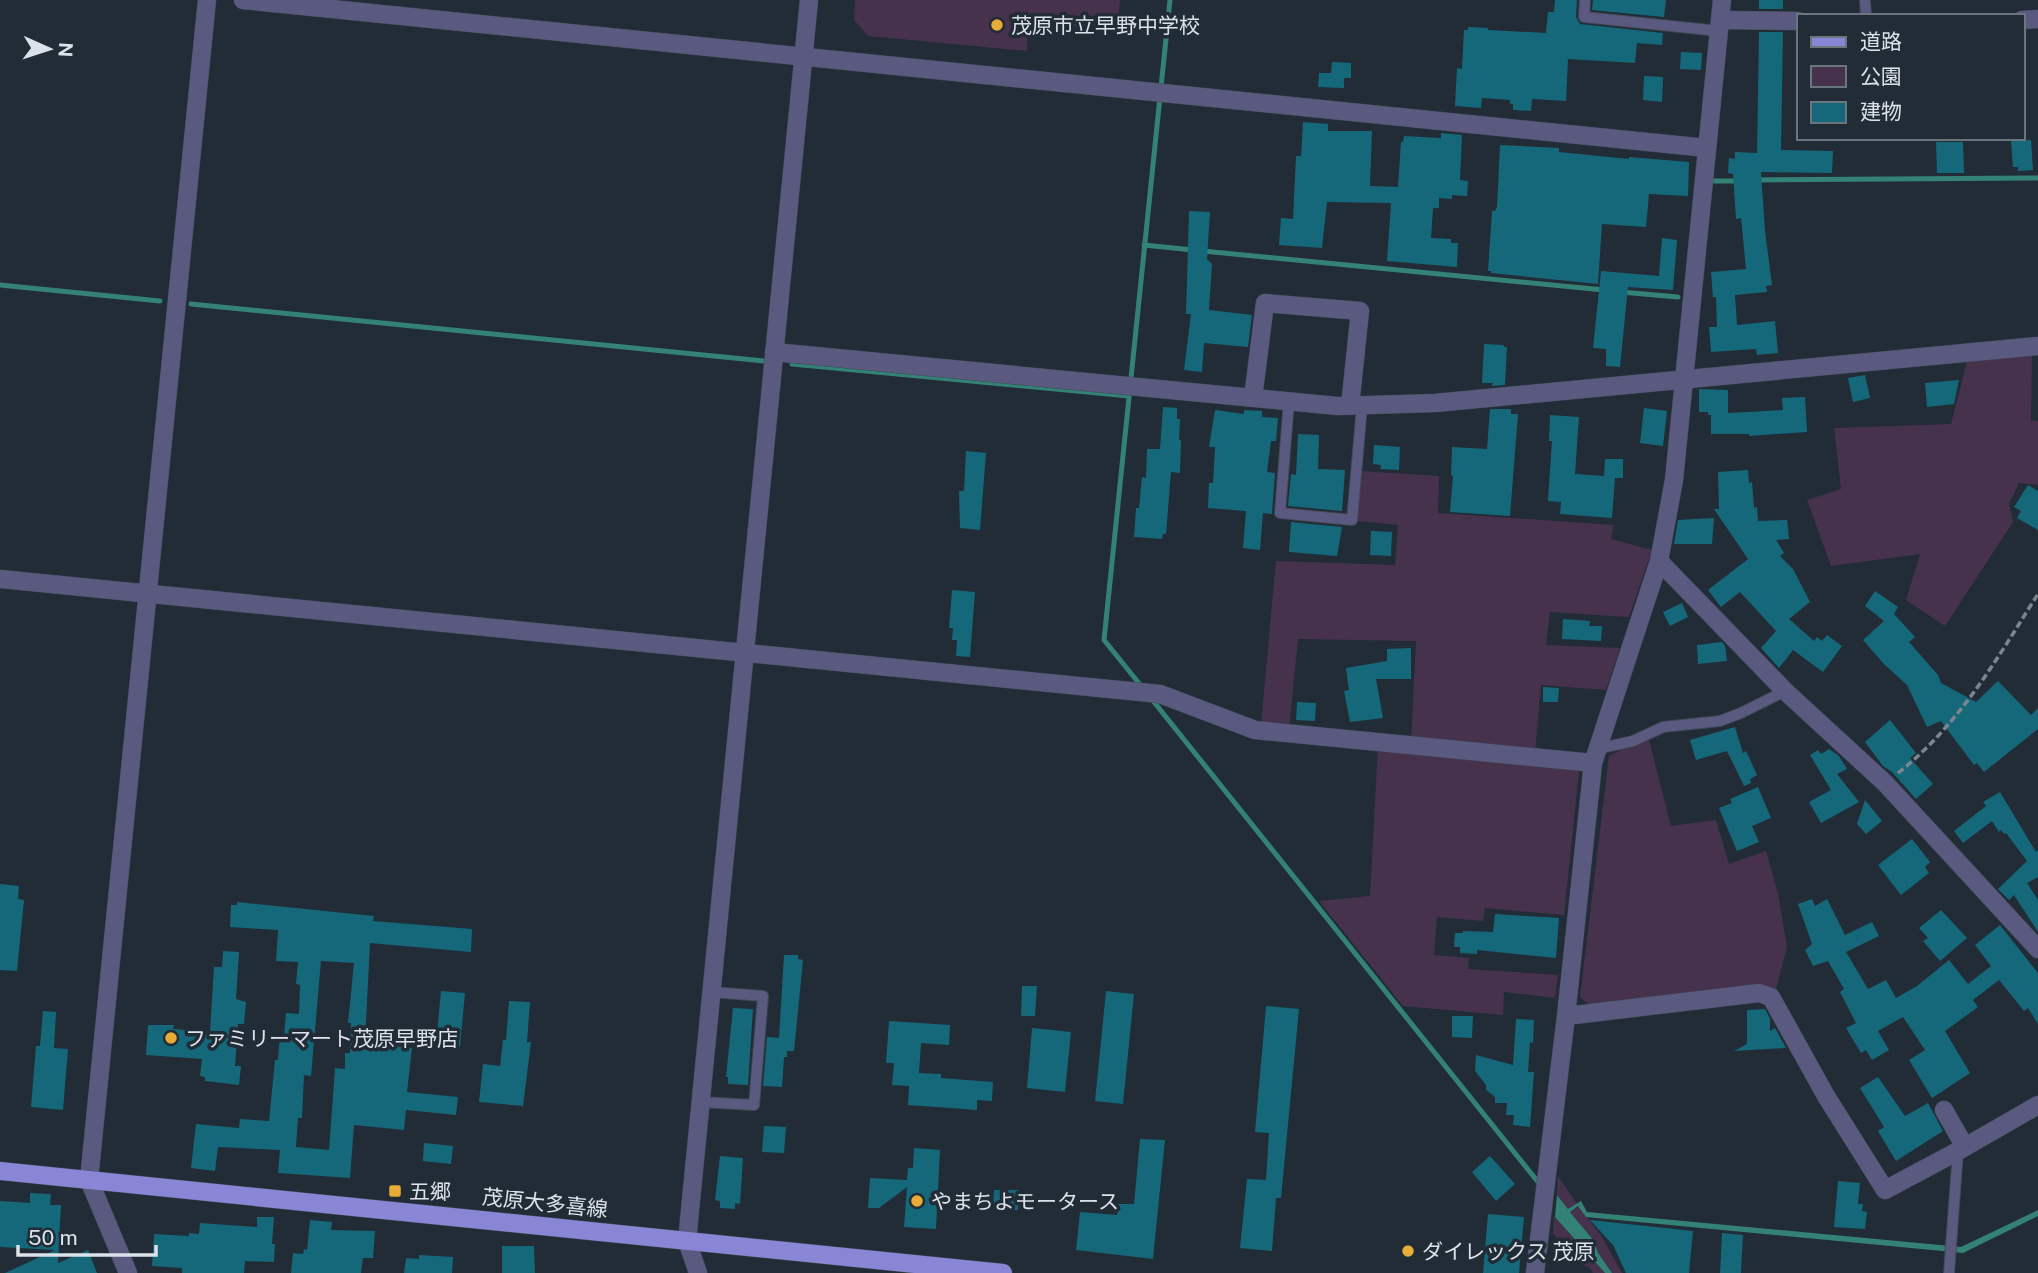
<svg xmlns="http://www.w3.org/2000/svg" width="2038" height="1273" font-family="'Public Sans','Noto Sans JP',sans-serif">
<style>
.green{fill:#47324e}
.water{fill:#348276}
.lines{fill:none;stroke-linecap:round;stroke-linejoin:round}
.stream{stroke:#348276;stroke-width:5}
.building{fill:#15687a;fill-rule:evenodd}
.service-casing{stroke:#3f4953;stroke-width:12}
.minor-casing{stroke:#3f4953;stroke-width:19}
.tertiary-casing{stroke:#3f4953;stroke-width:19}
.primary-casing{stroke:#3f4953;stroke-width:19}
.path{stroke:#7d868f;stroke-width:3.5;stroke-dasharray:7 3.5;stroke-linecap:butt}
.service{stroke:#5a5a81;stroke-width:10}
.minor{stroke:#5a5a81;stroke-width:18}
.tertiary{stroke:#5a5a81;stroke-width:18}
.primary{stroke:#8986d6;stroke-width:18}
.poi-dot{fill:#e7ac37;stroke:#212c37;stroke-width:2.5}
.labels{text-anchor:middle;dominant-baseline:central;stroke-width:7;stroke-linejoin:round;paint-order:stroke}
.poi-label{font-size:21px;fill:#dbe2e9;stroke:#212c37;text-anchor:start}
.street-label{font-size:21px;fill:#dbe2e9;stroke:#212c37}
</style>
<rect width="100%" height="100%" fill="#212c37"/>
<path class="green" d="M855 0H1120L1117 31 1027 22V51L868 36 854 20Z
M2032 354 2031 420 2038 421V485L2019 483 2009 504 2013 522 1945 626 1906 600 1920 554 1831 566 1807 500 1841 489 1834 428 1951 424 1967 362Z
M1361 471 1439 476 1438 513 1614 525 1611 539 1652 550 1629 617 1550 612 1546 645 1620 648 1606 690 1541 685 1535 753 1411 741 1416 641 1298 639 1289 729 1261 726 1276 561 1395 565 1398 525 1357 521Z
M1648 736 1671 826 1716 820 1729 864 1766 851 1778 894 1787 947 1775 993 1593 1008 1580 997 1609 756Z
M1378 747 1568 765 1579 772 1564 915 1485 908 1483 921 1437 917 1434 955 1469 958 1468 969 1558 975 1555 998 1504 992 1503 1015 1403 1006 1319 901 1370 896Z
M1558 1176 1577 1204 1568 1209 1557 1195Z
M1579 1206 1602 1237 1622 1273H1612L1598 1253 1594 1241 1570 1212Z
M1554 1216 1605 1273H1593L1590 1268 1574 1260 1553 1233Z"/>
<path class="water" d="M1557 1195 1568 1209 1581 1201 1587 1212 1961 1247 2038 1210V1216L1963 1253 1586 1217 1578 1206 1570 1212 1594 1241 1598 1253 1612 1273H1605L1555 1217Z"/>
<g class="lines">
<path class="stream" d="M1755 180 2038 178
M1713 181H1738
M1144 245 1193 250
M1203 251 1604 290
M0 285 160 301
M1621 292 1678 297
M191 304 764 361
M792 364 1129 396
M1142 687 1104 640 1170 0
M1150 697 1542 1187"/>
</g>
<path class="building" d="M1555 0H1577L1576 17 1580 24 1663 33 1662 45 1637 43 1635 63 1568 59 1566 101 1532 99 1531 111 1513 110V104H1510V100L1482 98 1481 108 1455 106 1457 68 1462 69 1464 30H1468V27L1488 28V30L1546 33 1548 12H1554Z
M1593 0H1666L1664 17 1592 10Z
M1759 0H1783V9H1759Z
M1759 32H1783L1781 150 1833 151 1832 173 1761 172 1765 231 1772 285 1766 286 1767 292 1735 295 1737 325 1775 321 1778 353 1757 355 1756 349 1711 352 1709 327H1717L1716 297H1713L1711 272 1746 269 1741 218 1736 219 1733 174 1728 173 1729 158 1735 159V152L1757 153Z
M1681 52 1702 53 1701 70 1680 69Z
M1332 62 1351 63V78H1344V88L1318 87 1319 73H1331Z
M1644 76 1663 77 1662 102 1643 100Z
M1303 122 1328 124V131H1372L1370 186 1398 187 1401 142H1403L1404 136 1441 138V133L1462 135 1460 180 1468 181 1467 196 1452 195V199L1439 198V208H1433L1431 238 1451 239V243H1458L1457 267 1387 261 1391 203 1327 202 1322 248 1279 245 1281 218 1293 219 1296 156H1301Z
M2031 140 2033 170 2018 171V167H2013L2011 141Z
M1936 142H1963L1964 173H1937Z
M1500 145 1559 148V152L1629 159V157L1689 162 1688 196 1649 194 1646 227 1602 224 1598 284 1491 273V271H1488L1492 211H1495L1497 207Z
M1189 211 1210 212 1207 259 1212 264 1209 310 1252 315 1248 347 1204 343 1202 372 1184 370 1191 314H1186Z
M1662 238 1677 240 1673 290 1628 287 1620 367 1606 366V349L1593 348 1601 271 1659 276Z
M1484 344 1504 345V347H1507L1505 385 1492 386 1493 383H1482Z
M1865 375 1870 398 1853 402 1848 378Z
M1959 380 1954 404 1927 407 1925 383Z
M1699 389 1728 390V413L1783 410 1782 398 1805 397 1807 432 1749 436V434H1711V415H1708V412H1699Z
M1163 407 1177 408V419H1180L1179 440H1181L1180 473 1171 472 1166 534H1163L1162 539 1134 537 1136 508H1139L1142 477 1146 478 1147 449H1160Z
M1644 408 1667 411 1663 446 1640 443Z
M1490 409H1511V414H1518L1510 516 1450 512 1453 476 1451 475 1452 447 1487 449Z
M1215 410 1244 414V410L1262 411V417L1278 418 1276 441H1271L1267 472 1275 473 1272 514 1263 513 1260 550 1243 548 1246 511 1208 508 1209 483H1213L1215 447H1209Z
M1550 415 1579 417 1575 474 1604 476 1605 459H1623V478H1615L1612 518 1560 514 1561 502 1548 501 1552 441H1549Z
M1298 434 1319 435 1318 469 1345 470 1342 511 1288 506 1291 474 1296 475Z
M1374 445 1400 447 1399 470 1380 469 1381 465 1373 464Z
M966 451 986 453 980 530 960 528 959 491H964Z
M1748 470 1749 483 1752 482 1754 508 1757 507 1758 521 1787 520 1789 539 1776 540 1784 553 1780 556 1793 569 1810 602 1789 619 1814 641 1817 637 1822 641 1827 635 1842 646 1823 672 1793 650 1779 668 1761 648 1776 631 1740 592 1721 607 1708 590 1748 559 1714 509H1719L1718 472Z
M2028 485 2038 491V530L2017 518 2021 511 2014 507Z
M1714 518 1712 544H1674L1678 520Z
M1291 522 1342 527 1337 556 1289 552Z
M1371 531 1392 532 1391 556 1370 555Z
M952 590 975 592 970 657 956 656 957 640H952L953 628H949Z
M1875 591 1898 607 1894 614 1915 637 1909 642 1938 675 1941 683 1976 702 1998 681 2031 715 2038 708V729L1984 772 1977 763 1974 765 1941 721 1927 727 1907 685 1884 664 1863 640 1884 621 1865 606Z
M1682 603 1688 617 1670 626 1663 612Z
M1563 619 1590 621 1589 626H1602L1601 641 1562 639Z
M1722 642 1725 646 1727 661 1698 664 1697 645Z
M1411 648V679H1376L1383 718 1350 722 1344 691 1349 690 1346 668 1387 661V649Z
M1543 687 1559 688 1558 702H1543Z
M1297 702 1316 703 1315 721 1296 720Z
M1890 720 1916 753 1910 758 1933 784 1916 799 1892 772 1883 766 1865 742Z
M1735 727 1743 753 1746 751 1757 775 1750 779 1751 783 1744 786 1727 751 1696 760 1690 740Z
M1829 749 1839 756 1847 769 1837 774 1859 802 1821 823 1809 802 1831 790 1810 755 1818 750 1821 754Z
M1758 787 1771 818 1752 826 1759 842 1737 851 1719 808 1732 803 1730 799Z
M2000 792 2036 852 2038 850V877L2027 883 2038 900V932L2014 895 2009 900 1998 889 2027 861 2006 833 2004 834 2001 830 1999 832 1992 821 1963 843 1954 831 1986 806 1983 802Z
M1865 800 1882 821 1866 834 1857 824Z
M1912 839 1930 862 1925 867 1929 873 1901 895 1878 865Z
M0 884 19 886 18 899 24 900 17 971 0 970Z
M1812 899 1815 906 1827 899 1845 935 1872 922 1879 936 1846 952 1868 989 1886 980 1896 998 1917 986 1949 960 1968 984 1991 966 1975 945 2000 925 2038 973V1024L2028 1008 2024 1011 1999 980 1973 1000 1978 1007 1945 1031 1970 1073 1932 1098 1909 1060 1925 1050 1903 1017 1878 1031 1889 1050 1872 1060 1866 1050 1861 1053 1846 1028 1856 1023 1840 992 1844 989 1828 961 1813 966 1805 950 1812 944 1798 904Z
M237 902 374 916 373 921 472 929 471 952 370 943 365 1043 412 1048 407 1092 458 1097 456 1115 406 1110 404 1130 354 1125 350 1178 278 1173 280 1150 218 1147 215 1171 191 1168 196 1124 239 1128 240 1119 269 1121 275 1060H278L280 1034 284 1035 286 1013 299 1014 300 985 296 984 298 962 276 961 278 930 230 927 231 905H237ZM321 961 354 963 348 1023H351L350 1053H345V1069L335 1068 329 1150 296 1147 298 1118H302L304 1075 311 1076Z
M1941 910 1967 938 1940 961 1923 941 1928 938 1919 928Z
M1495 914 1559 918 1556 958 1477 950V954L1460 953V947H1454L1455 933H1463V931L1493 932Z
M223 951 239 952 236 999 246 1002 244 1024H238L235 1066H241L239 1085 205 1081V1077L200 1076 202 1059 146 1055 148 1025H174L173 1029 210 1032 214 967H222Z
M784 955H798V959L803 960 794 1051H787V1057H784L782 1087 763 1086 767 1037 779 1038Z
M1022 986H1037L1035 1016H1021Z
M441 991 465 993 460 1047 436 1044Z
M1106 991 1134 994 1123 1104 1095 1101Z
M509 1001 530 1002 527 1042H531L523 1106 479 1102 483 1064 500 1066 503 1040H506Z
M1266 1006 1299 1009 1281 1198H1276L1272 1251 1240 1248 1247 1179 1266 1180 1269 1133 1255 1132Z
M733 1008 753 1009 748 1085 728 1084V1077H726Z
M1765 1009 1770 1019V1031L1775 1028 1786 1048 1734 1051 1747 1044V1010Z
M43 1011 56 1012 54 1048 68 1049 63 1110 31 1107 36 1046H40Z
M1452 1016H1473L1472 1038 1452 1037Z
M1516 1019 1534 1020 1533 1043 1530 1042 1528 1072H1534L1530 1127 1513 1125 1514 1115H1506L1507 1103H1495V1097L1486 1090V1085L1475 1071 1476 1055 1513 1065Z
M889 1021 950 1025 949 1045 921 1043 919 1073 941 1074V1078L993 1082 992 1101 977 1100V1110L908 1105 909 1086 892 1085 894 1063H886Z
M1032 1028 1071 1032 1065 1092 1027 1088Z
M1878 1077 1905 1116 1928 1103 1943 1131 1896 1161 1878 1131 1884 1127 1860 1088Z
M764 1126 786 1127 784 1153 762 1152Z
M1140 1139 1165 1140 1153 1259 1076 1250 1080 1212 1117 1215 1118 1204H1134Z
M424 1143 453 1146 451 1164 423 1161Z
M914 1148 940 1150 936 1229 904 1227 907 1187 879 1208H868L870 1178 907 1180 908 1168H913Z
M720 1156 743 1158 740 1204 735 1203V1209L720 1208V1201L715 1200Z
M1490 1156 1515 1184 1496 1201 1472 1172Z
M1838 1181 1860 1183 1858 1204H1863L1862 1211 1867 1212 1865 1229 1834 1227Z
M994 1190H1019L1018 1210 993 1209Z
M30 1193 51 1194 50 1205H61L58 1263 88 1250 97 1273H5L55 1250 0 1247V1201L30 1203Z
M1488 1214 1524 1217 1519 1273H1483Z
M257 1217H274L272 1244H275L274 1262 245 1261 244 1273H182V1268L152 1266 154 1234 189 1236V1233L199 1234 200 1223 257 1227Z
M310 1220 332 1222 331 1230 375 1231 373 1258H363L361 1273H291L293 1253 303 1254 304 1249 307 1250Z
M1590 1220 1693 1231 1689 1273H1626L1613 1245Z
M1722 1233 1743 1235 1741 1273H1720Z
M502 1246H534L535 1273H502Z
M419 1255 453 1257 452 1273H404L406 1258 419 1259Z"/>
<g class="lines">
<g class="service-casing">
<path id="service" d="M1585 0 1584 17 1719 31
M1865 0 1866 16
M1289 401 1280 513 1352 520 1362 406
M1597 749 1633 741 1663 727 1720 721 1741 713 1785 691
M700 1102 754 1105 763 996 711 992
M1949 1273 1958 1151"/>
</g>
<g class="minor-casing">
<path id="minor" d="M243 0 1707 148
M1720 20 1798 21
M2022 20 2038 19
M774 352 1337 406 1435 403 2038 346
M1253 398 1265 303 1360 311 1350 406
M1659 561 1785 691 1885 783 2038 949
M0 579 1160 694 1255 730 1593 763
M1566 1016 1759 993 1771 997 1826 1096 1885 1190 1958 1151 2038 1105
M1944 1110 1965 1147"/>
</g>
<g class="tertiary-casing">
<path id="tertiary" d="M128 1273 89 1180 207 0
M698 1273 687 1241 809 0
M1535 1273 1566 1016 1593 763 1659 561 1674 480 1722 0"/>
</g>
<g class="primary-casing">
<path id="primary" d="M0 1171 1003 1273"/>
</g>
<path class="path" d="M1898 773C1960 724 1996 660 2038 594"/>
<use href="#service" class="service"/>
<use href="#minor" class="minor"/>
<use href="#tertiary" class="tertiary"/>
<use href="#primary" class="primary"/>
</g>
<g class="poi-dot">
<circle cx="997" cy="25" r="7"/>
<circle cx="171" cy="1038" r="7"/>
<rect x="388" y="1184" width="14" height="14" rx="3.5"/>
<circle cx="917" cy="1201" r="7"/>
<circle cx="1408" cy="1251" r="7"/>
</g>
<g class="labels">
<g class="poi-label">
<text x="1011" y="25">茂原市立早野中学校</text>
<text x="185" y="1038">ファミリーマート茂原早野店</text>
<text x="409" y="1191">五郷</text>
<text x="931" y="1201">やまちよモータース</text>
<text x="1422" y="1251">ダイレックス 茂原</text>
</g>
<g class="street-label">
<text transform="translate(545 1203) rotate(6)">茂原大多喜線</text>
</g>
</g>
<rect x="1797" y="14" width="228" height="126" fill="#212c37" stroke="#6b757e" stroke-width="2"/>
<rect x="1811" y="37" width="35" height="10" fill="#8986d6" stroke="#6b757e" stroke-width="2"/>
<text x="1860" y="49" font-size="21" fill="#dbe2e9">道路</text>
<rect x="1811" y="66" width="35" height="21" fill="#47324e" stroke="#6b757e" stroke-width="2"/>
<text x="1860" y="84" font-size="21" fill="#dbe2e9">公園</text>
<rect x="1811" y="102" width="35" height="21" fill="#15687a" stroke="#6b757e" stroke-width="2"/>
<text x="1860" y="119" font-size="21" fill="#dbe2e9">建物</text>
<g transform="translate(49 49) rotate(93)" stroke="#212c37" stroke-width="5" paint-order="stroke">
<path d="M0-5L12 26L0 18L-12 26Z" fill="#dbe2e9"/>
<text y="-10" font-size="19" font-weight="bold" text-anchor="middle" fill="#dbe2e9">N</text>
</g>
<path d="M18 1245v10h138v-10" fill="none" stroke="#dbe2e9" stroke-width="3.5"/>
<text x="28" y="1245" font-size="21" fill="#dbe2e9" stroke="#212c37" stroke-width="5" paint-order="stroke">50 m</text>
</svg>
